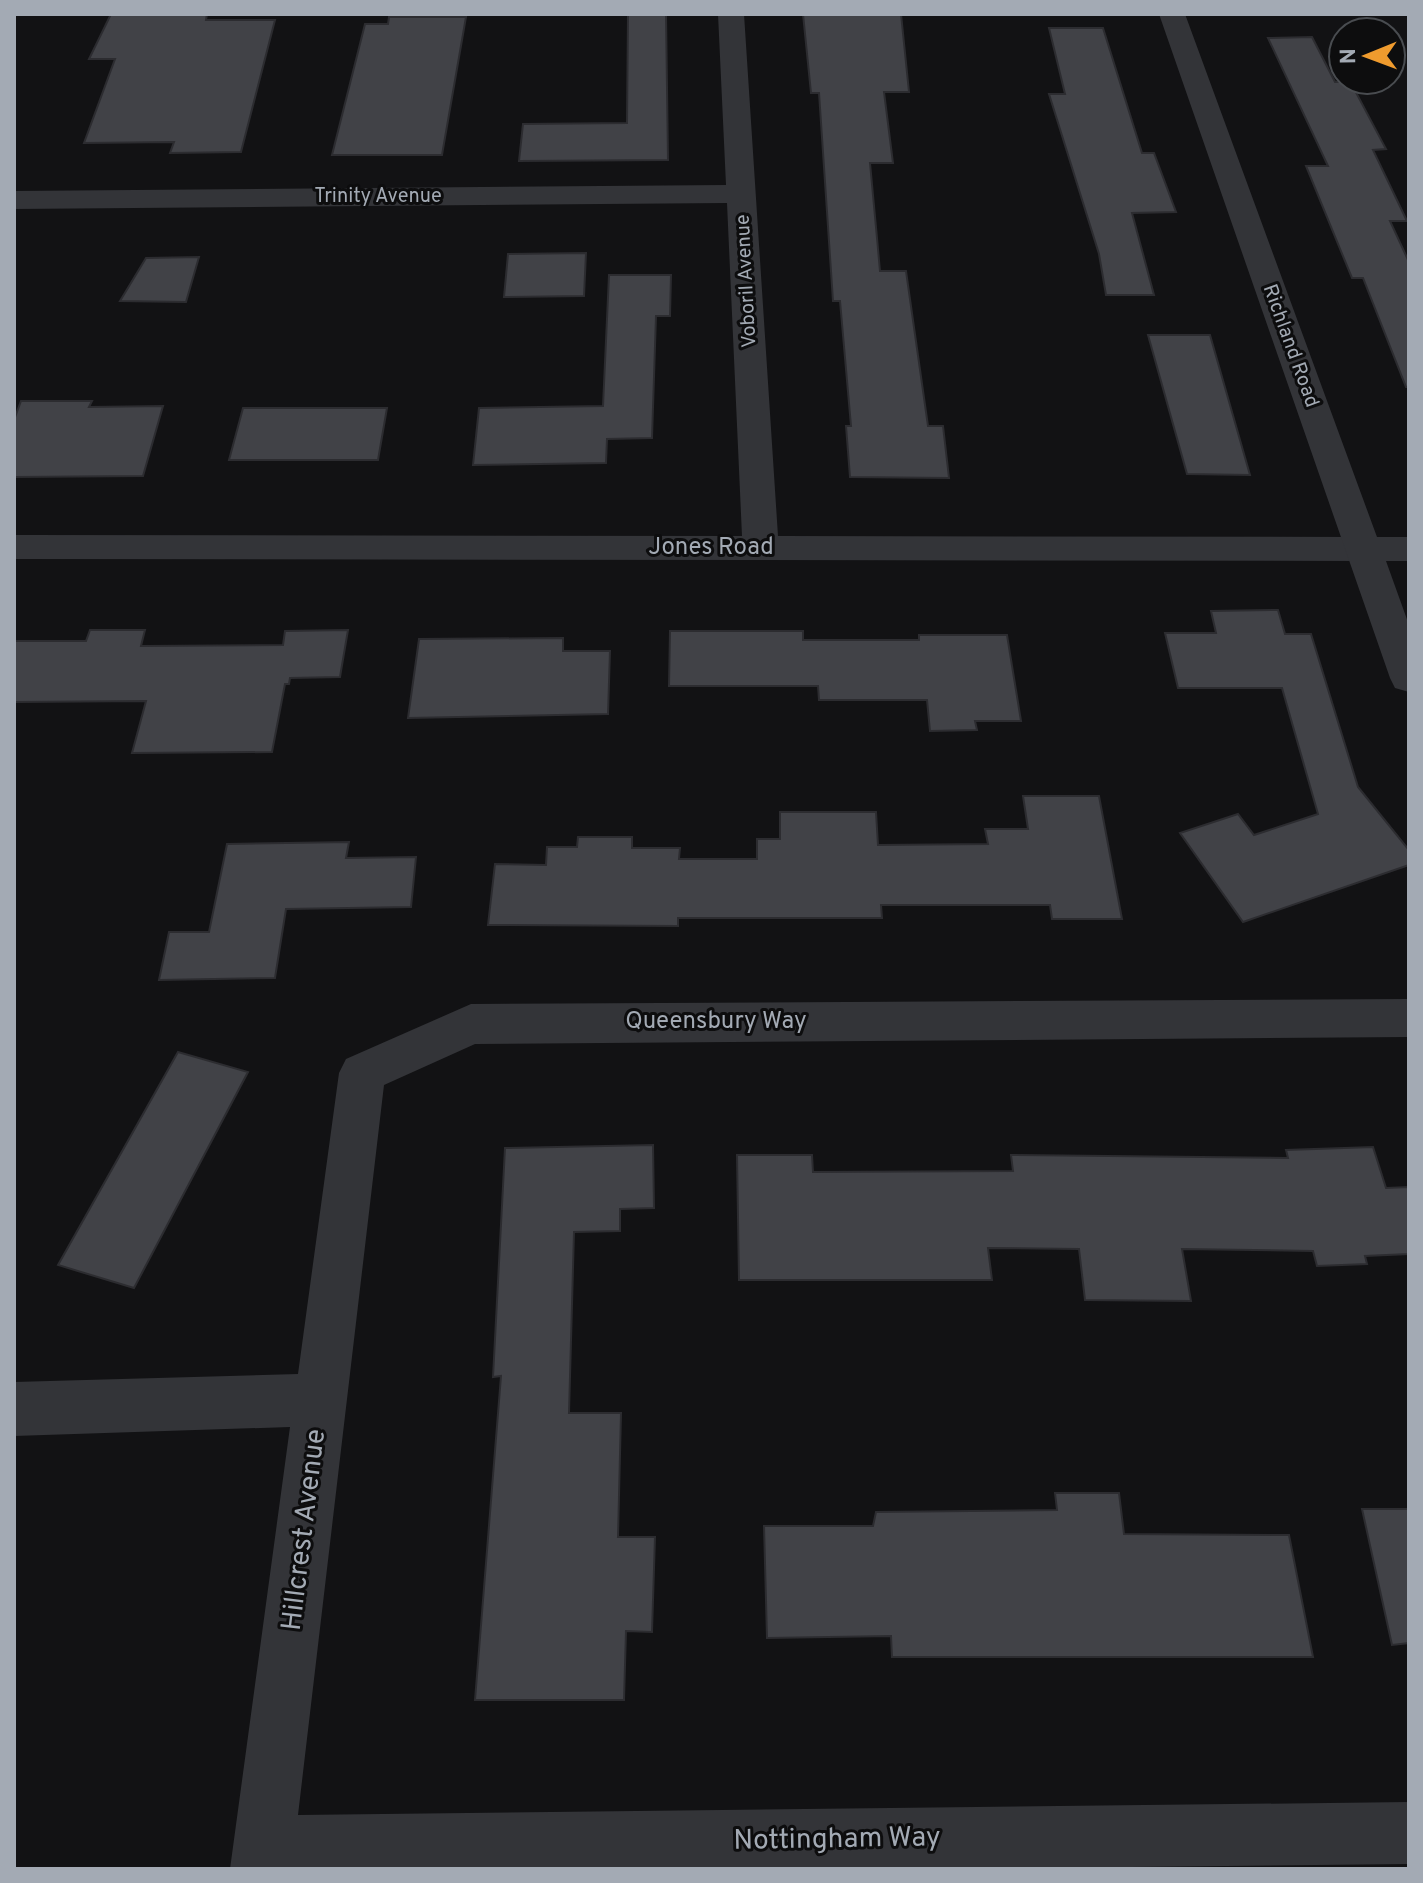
<svg xmlns="http://www.w3.org/2000/svg" width="1423" height="1883" font-family="Overpass,sans-serif">
<style>
.building{fill:#414247;stroke:#2c2c30;stroke-width:2}
.lines{fill:none;stroke-linecap:round;stroke-linejoin:round}
.minor{fill:#333438;fill-rule:evenodd}
.tertiary{fill:#333438;fill-rule:evenodd}
.labels{text-anchor:middle;dominant-baseline:central;stroke-width:6;stroke-linejoin:round;paint-order:stroke}
.far-street-label{font-size:20px;fill:#a3aab4;stroke:#0d0d0e}
.street-label{font-size:24px;fill:#a3aab4;stroke:#0d0d0e}
.near-street-label{font-size:28px;fill:#a3aab4;stroke:#0d0d0e}
</style>
<rect width="100%" height="100%" fill="#121214"/>
<path class="building" d="M111 14H207L206 20H275L241 152 170 153 174 142 84 143 115 59H89Z
M628 14H666L668 160 519 161 523 124 627 123Z
M803 14H901L909 92H884L893 163H870L877 238 880 271H906L928 426H943L949 478 850 477 846 426H851L840 301H833L819 93H811Z
M389 17H466L442 155H332L365 24H388Z
M1049 28H1103L1142 153H1154L1176 212 1132 213 1154 295H1106L1099 254 1049 94H1065Z
M1312 37 1335 82 1350 81 1386 149 1373 150 1407 221H1390L1409 262V387H1406L1363 278H1352L1306 166H1328L1268 38Z
M586 253 584 296 504 297 508 254Z
M199 257 186 302 120 301 146 258Z
M609 275H671L670 316H656L652 438 607 439 606 463 473 465 479 408 603 406Z
M1148 335H1210L1250 475 1187 474Z
M21 401H92L89 407 163 406 143 476 14 477V420Z
M243 408H387L378 460H229Z
M1278 610 1285 634H1311L1358 787 1409 850V865L1243 922 1180 833 1238 814 1254 835 1318 814 1282 688H1178L1165 633H1216L1211 611Z
M90 630H145L141 646 283 645 285 631 348 630 340 677 290 678 289 684H285L272 752 132 753 146 701 14 702V641H86Z
M670 631H803V640H919V635H1007L1021 721H975L977 730 930 731 927 700H819L818 686H669Z
M563 638V651H610L608 714 408 718 419 639Z
M1023 796H1099L1122 919H1052L1050 905H881L882 918H678V926L488 925 495 864 546 865 547 847H577L578 837H632V848H680L679 859H757V839H780V812H876L878 845 988 844 985 829H1028Z
M349 842 346 858 416 857 411 907 286 909 275 978 159 980 169 932H209L227 844Z
M178 1052 248 1072 134 1288 58 1265Z
M653 1145 654 1208 620 1209V1231L574 1232 569 1413H621L618 1537H655L652 1632 626 1631 624 1700H475L501 1376 493 1377 505 1148Z
M1373 1147 1386 1188 1409 1187V1254L1365 1256 1367 1264 1317 1266 1313 1251 1182 1249 1191 1301 1085 1300 1079 1249 988 1248 992 1280H739L737 1155H812L813 1172 1013 1171 1011 1155 1288 1158 1286 1150Z
M1055 1493H1119L1124 1534 1289 1535 1313 1657H892L891 1636 767 1638 764 1526H873L876 1512 1057 1510Z
M1362 1509H1409V1643L1392 1645Z"/>
<g class="lines">
<path class="minor" d="M718 14H744L778 536 1362 537 1375 540 1380 549 1375 558 1362 561 14 559V535L742 536 727 203 14 209V191L726 185Z
M1409 999V1037L475 1044 384 1085 298 1815 1409 1802V1864L940 1869H230L290 1427 14 1436V1382L298 1374 339 1073 346 1059 471 1004Z"/>
<path class="tertiary" d="M1159 14H1185L1377 537H1409V561H1386L1409 625V692L1395 688 1390 678Z"/>
</g>
<g class="labels">
<g class="far-street-label">
<text x="378" y="197">Trinity Avenue</text>
<text transform="translate(747 281) rotate(-93)">Voboril Avenue</text>
<text transform="translate(1290 346) rotate(70)">Richland Road</text>
</g>
<g class="street-label">
<text x="711" y="548">Jones Road</text>
<text x="716" y="1022">Queensbury Way</text>
</g>
<g class="near-street-label">
<text transform="translate(305 1530) rotate(-83)">Hillcrest Avenue</text>
<text transform="translate(837 1840) rotate(-1)">Nottingham Way</text>
</g>
</g>
<rect width="1423" height="1883" fill="none" stroke="#a3aab4" stroke-width="32"/>
<g transform="translate(1367 56) rotate(269)"><circle r="38" fill="#0d0d0e" stroke="#494c50" stroke-width="2"/>
<path d="M0-6L14 30L0 20L-14 30Z" fill="#ef9b2e"/>
<text y="-12" font-size="22" font-weight="bold" text-anchor="middle" fill="#a3aab4">N</text>
</g>
</svg>
